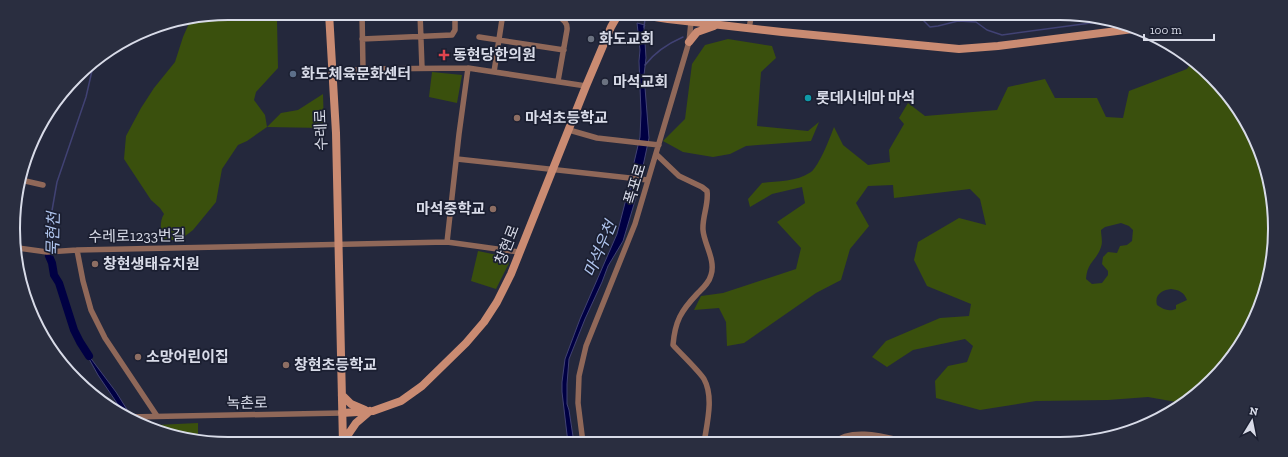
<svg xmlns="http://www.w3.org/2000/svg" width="1288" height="457" font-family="'Zilla Slab','Noto Sans KR',serif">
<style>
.green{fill:#3a500d;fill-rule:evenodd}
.water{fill:#000043;stroke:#414274}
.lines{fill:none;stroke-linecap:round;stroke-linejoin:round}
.stream{stroke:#414274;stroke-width:1.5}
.river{stroke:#000043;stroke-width:8}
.street{stroke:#906859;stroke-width:5.5}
.secondary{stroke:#ca8b72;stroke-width:8}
.worship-dot{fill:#6b7280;stroke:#1b1f31;stroke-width:1.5}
.health-dot{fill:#e0444e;stroke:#1b1f31;stroke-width:1.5}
.service-dot{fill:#5c6f8a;stroke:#1b1f31;stroke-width:1.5}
.culture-dot{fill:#0f9aa8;stroke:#1b1f31;stroke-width:1.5}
.education-dot{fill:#8d6e63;stroke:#1b1f31;stroke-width:1.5}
.labels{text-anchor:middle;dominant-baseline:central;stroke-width:3.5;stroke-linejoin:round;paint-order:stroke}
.poi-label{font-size:15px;font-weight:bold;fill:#d8dbe8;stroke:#1b1f31;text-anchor:start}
.street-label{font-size:15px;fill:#d8dbe8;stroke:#1b1f31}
.water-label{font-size:16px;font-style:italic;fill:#afc4ed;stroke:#1b1f31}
.rim{fill:none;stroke:#d8dbe8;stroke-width:2}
</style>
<rect width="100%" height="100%" fill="#24283c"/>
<path class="green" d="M229 13H288L277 20 278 68 256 92 254 100 265 115 267 127 281 113 298 110 323 94 324 128 267 127 247 141 238 145 222 169 216 202 193 230 180 240H162C161 231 159 222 164 214L160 208 151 200 124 159 126 136 141 108 154 88 175 62 183 37 190 21Z
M728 39 772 46 776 58 761 72 757 126 808 131 819 122 811 141 746 146 730 154 713 157 683 152 663 141 685 119 692 64 705 45Z
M1193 60 1246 121 1273 200 1268 284 1246 336 1202 390 1182 403 1148 397 1108 400 1036 401 980 410 936 398 935 381 948 366 967 362 973 346 965 339 913 350 887 367 872 357 886 341 940 318 969 316 971 304 927 286 914 260 918 242 959 218 986 225 980 199 970 189 894 198 893 185 868 186 856 203 869 226 850 249 841 280 816 293 744 343 727 346 726 322 719 308 694 310 701 296 723 293 796 269 801 248 777 222 805 203 802 187 772 194 750 207 748 199 762 183C778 181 796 182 811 172 819 166 830 138 834 127L843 145 868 165 890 162 889 150 904 124 899 118 908 103 925 116 997 110 1008 87 1045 79 1055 98H1097L1106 117 1123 118 1129 91 1187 69ZM1121 223 1129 226 1133 230 1132 241 1127 245 1120 246 1117 253 1108 252 1103 257 1102 264 1108 271V275L1102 283 1092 284 1086 279C1087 262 1097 260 1101 247 1103 242 1101 235 1101 230L1105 227ZM1171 289C1179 290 1184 292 1187 300L1176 305V309C1168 312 1163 309 1157 305 1154 294 1163 290 1171 289Z
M432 72 462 75 457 103 429 97Z
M478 251 507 257 509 263 496 289 471 281Z
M198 423V440C183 438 165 438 156 425Z"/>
<path class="water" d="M637 23 645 25 644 27 646 58 644 75 649 138 637 194 623 241 608 266 602 282 585 319 569 359 567 384V404L569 410 574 443H568L562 392V382L565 359 580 319 617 234 625 203 630 191 632 171 640 137 641 113 639 61 640 50Z
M83 348 116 392 133 419 125 415 98 375Z"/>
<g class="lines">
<path class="stream" d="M921 13 922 19 930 27 938 26 958 21 976 22 987 30 1002 35 1113 20
M714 14H739
M826 15 840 13
M644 27 645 19
M645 65C655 52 667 44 683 37
M50 249V222L57 182 86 97 94 62"/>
<path class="river" d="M49 256 52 263 54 275 59 283 74 330 80 342 89 356"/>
<path class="street" d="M362 13 363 69
M420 13 422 68
M531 13C542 15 569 13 567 30L558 81
M749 28 752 13
M479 37 564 50
M362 39 452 35 455 30V13
M494 72 503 13
M332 73 363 69 468 68 586 86
M569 130 597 138 659 145
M656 154 679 176 702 187 707 191C709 204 702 217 703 230 704 244 716 260 711 275 709 283 703 288 697 294 681 311 675 321 673 345 681 354 698 370 704 379 714 397 707 423 704 443
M457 159 648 180
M21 180 43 185
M447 242 459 134 468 68
M18 248 47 252 77 250
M157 416 105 338 91 310 83 281 77 250 447 242 519 252
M129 417 342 413
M583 443 578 403 579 376 586 346 635 224 689 42 691 22
M833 443C853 426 888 438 912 443"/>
<path class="secondary" d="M329 13 336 133 343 444
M629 13 668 19 782 32 959 49 998 46 1133 29
M689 42 697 32 714 26
M342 395 351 404 365 410
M342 413 373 411 401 401 422 386 466 343 484 322 497 302 511 274 586 86 611 27 619 13
M343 442 356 423 370 411"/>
</g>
<g class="worship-dot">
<circle cx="591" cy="39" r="4"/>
<circle cx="605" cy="82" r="4"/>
</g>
<path class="health-dot" d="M442 49h4v4h4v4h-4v4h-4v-4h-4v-4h4z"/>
<circle class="service-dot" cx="293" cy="74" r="4"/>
<circle class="culture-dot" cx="808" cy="98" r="4"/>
<g class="education-dot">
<circle cx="517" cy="118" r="4"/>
<circle cx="493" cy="209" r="4"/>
<circle cx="95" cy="264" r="4"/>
<circle cx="138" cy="357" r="4"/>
<circle cx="286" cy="365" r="4"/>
</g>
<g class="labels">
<g class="poi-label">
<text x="599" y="39">화도교회</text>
<text x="453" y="55">동현당한의원</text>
<text x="301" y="74">화도체육문화센터</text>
<text x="613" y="82">마석교회</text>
<text x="816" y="98">롯데시네마 마석</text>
<text x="525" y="118">마석초등학교</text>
<text x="485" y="209" text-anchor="end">마석중학교</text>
<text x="103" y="264">창현생태유치원</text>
<text x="146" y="357">소망어린이집</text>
<text x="294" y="365">창현초등학교</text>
</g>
<g class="street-label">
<text transform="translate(321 130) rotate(-92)">수레로</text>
<text transform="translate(635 184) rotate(-73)">폭포로</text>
<text transform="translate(137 236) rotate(-1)">수레로1233번길</text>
<text transform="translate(507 245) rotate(-69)">창현로</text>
<text transform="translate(247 403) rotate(-1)">녹촌로</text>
</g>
<g class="water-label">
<text transform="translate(53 234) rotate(-89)">묵현천</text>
<text transform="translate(600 249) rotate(-67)">마석우천</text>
</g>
</g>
<path d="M0 0H1288V457H0ZM228 20H1060A208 208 0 0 1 1268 228V229A208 208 0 0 1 1060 437H228A208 208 0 0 1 20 229V228A208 208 0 0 1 228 20Z" fill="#2a2e40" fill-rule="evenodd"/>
<path class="rim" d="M228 20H1060A208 208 0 0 1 1268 228V229A208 208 0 0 1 1060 437H228A208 208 0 0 1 20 229V228A208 208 0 0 1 228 20Z"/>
<g transform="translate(1252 421) rotate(10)" stroke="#1b1f31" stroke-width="3" paint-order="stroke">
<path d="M0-3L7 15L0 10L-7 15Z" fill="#d8dbe8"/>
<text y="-6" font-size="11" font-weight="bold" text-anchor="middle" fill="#d8dbe8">N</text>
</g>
<path d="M1144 34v6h70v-6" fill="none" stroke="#d8dbe8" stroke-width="2"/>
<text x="1150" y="34" font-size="12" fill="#d8dbe8" stroke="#1b1f31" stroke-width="3" paint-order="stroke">100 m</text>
</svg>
